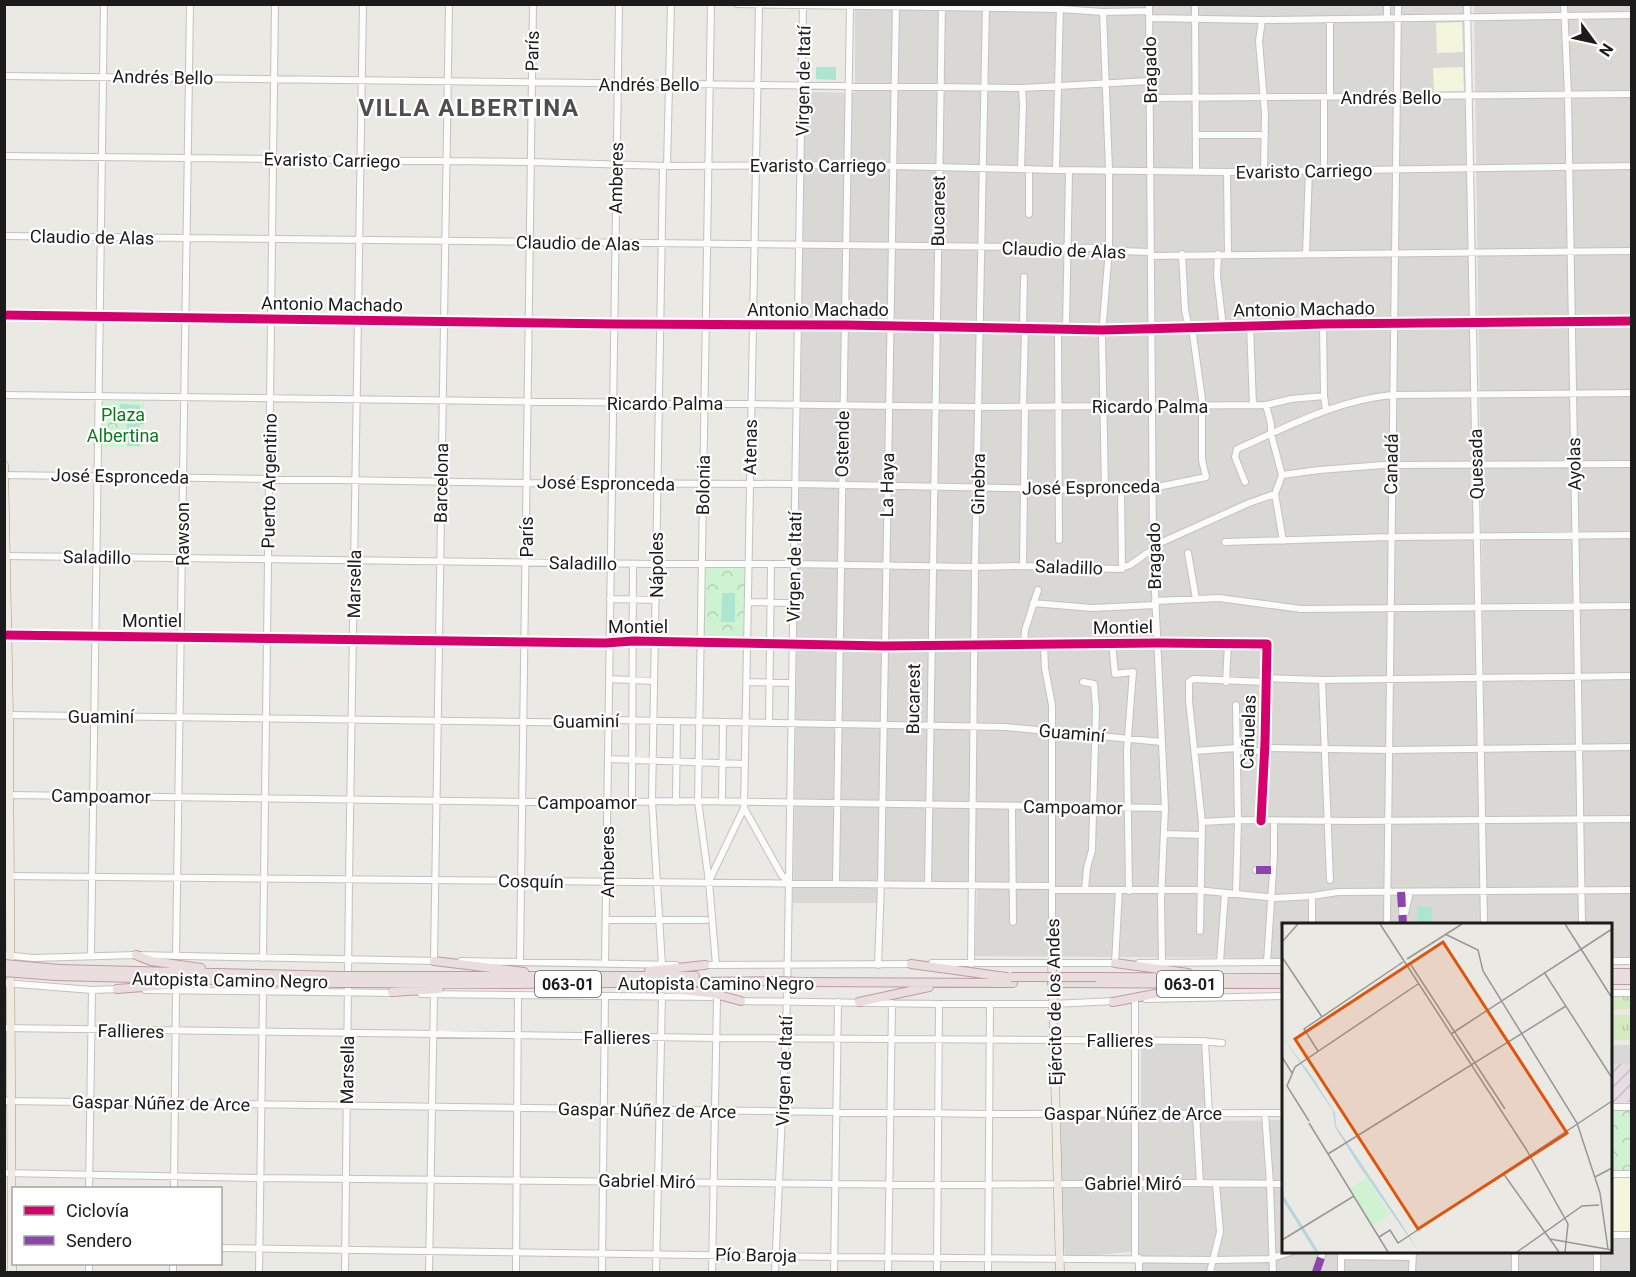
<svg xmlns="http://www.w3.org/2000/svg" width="1636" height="1277" font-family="Roboto,sans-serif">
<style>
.residential{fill:#d9d8d5}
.industrial{fill:url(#industrial-furrows)}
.education{fill:#f4f5dd}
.grass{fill:url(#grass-tufts)}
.park{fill:url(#park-crowns)}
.pitch{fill:#ace5d0}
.parking{fill:#d8d8d6}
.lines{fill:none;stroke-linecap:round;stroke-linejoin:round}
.minor-casing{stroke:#c2c2c0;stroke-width:8}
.major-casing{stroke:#a09881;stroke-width:9}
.highway-casing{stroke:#c09aa3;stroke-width:10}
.minor{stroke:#fcfcfb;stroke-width:6}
.major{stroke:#f0ebe2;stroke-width:8}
.highway{stroke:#e9dddd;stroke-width:8}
.highway-bridge-casing{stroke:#c09aa3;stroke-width:10;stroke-linecap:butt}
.highway-bridge{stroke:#e9dddd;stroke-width:8}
.quiet{stroke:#8e44ad;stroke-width:8;stroke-dasharray:15 8;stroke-linecap:butt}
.cycleway-casing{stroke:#fff;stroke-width:13}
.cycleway{stroke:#d6006c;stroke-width:9}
.labels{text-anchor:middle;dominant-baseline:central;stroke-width:4.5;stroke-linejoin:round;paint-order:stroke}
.shield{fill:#fff;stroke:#5f5f5f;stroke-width:1.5}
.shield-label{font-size:16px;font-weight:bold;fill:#1b1b1b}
.street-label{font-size:18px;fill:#1b1b1b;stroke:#fff}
.park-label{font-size:18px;fill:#067d17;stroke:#fff}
.district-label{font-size:24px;font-weight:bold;letter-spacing:1.5px;fill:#4e4e4e;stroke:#fff}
.inset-river{fill:none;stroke:#b5d4e0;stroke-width:3}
.inset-road{fill:none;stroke:#979794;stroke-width:1.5}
.view{fill:#de560d;fill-opacity:0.15;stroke:#de560d;stroke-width:3}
.inset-edge{fill:none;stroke:#1b1b1b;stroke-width:3}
</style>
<defs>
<pattern id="industrial-furrows" width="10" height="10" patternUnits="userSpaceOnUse" patternTransform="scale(1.5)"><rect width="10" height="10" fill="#e8dce3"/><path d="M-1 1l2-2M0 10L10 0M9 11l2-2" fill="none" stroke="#c6bcc2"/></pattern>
<pattern id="grass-tufts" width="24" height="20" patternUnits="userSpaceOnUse" patternTransform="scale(1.5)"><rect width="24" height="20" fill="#d4ebc0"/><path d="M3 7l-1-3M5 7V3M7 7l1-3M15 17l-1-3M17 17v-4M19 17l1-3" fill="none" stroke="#b5c9a4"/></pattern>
<pattern id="park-crowns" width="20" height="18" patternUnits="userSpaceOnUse" patternTransform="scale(1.5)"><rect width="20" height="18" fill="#cff3d2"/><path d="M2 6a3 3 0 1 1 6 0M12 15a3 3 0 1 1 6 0" fill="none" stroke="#b1d0b4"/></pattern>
</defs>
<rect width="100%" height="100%" fill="#eae9e4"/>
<path class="residential" d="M855 5H1464L1481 924H1284L1283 958 975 956 977 881H878V903H793L805 92 855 93Z
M1474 5H1631V957L1611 958 1610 924H1487Z
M4 735H9L10 876H4Z
M1141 1041 1204 1045 1209 1121 1283 1120 1284 1252H1610L1611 1229H1631V1272H1138V1251L1065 1258 1056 1118 1141 1113Z"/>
<path class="industrial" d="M1611 1064H1631V1102L1611 1103Z"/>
<path class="education" d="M1462 22 1463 52 1437 53 1436 23Z
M1463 67 1464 91 1434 92 1433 68Z
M1611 1176 1631 1177V1232H1611Z"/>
<path class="grass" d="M1631 996V1009L1611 1010V997Z
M1611 1015H1631V1040H1611Z"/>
<path class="park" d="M103 401H144V447H102Z
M749 563 747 643H702V564Z
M1631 1109V1171L1611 1172 1610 1110Z"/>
<path class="pitch" d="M816 67H836V80L816 79Z
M120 404 140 405 139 416 120 415Z
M127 419H140V446H127Z
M722 593H735V622H721Z
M1417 906 1432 907V924H1418Z"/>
<path class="parking" d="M1611 1045H1631V1064H1611Z"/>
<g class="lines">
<g class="minor-casing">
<path id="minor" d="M711 4 698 801 709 882 716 965
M737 4 1060 9 1103 12 1149 11
M1149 4 1153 549 1165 808 1161 899 1162 963
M1195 4 1196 172
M1467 4 1484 924
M1564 4 1568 95 1582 924
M1103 12 1109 170V249L1102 335 1105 490
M1149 18 1262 20 1632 15
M1387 18V4
M1262 20 1259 41 1265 114 1264 171
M4 76 1022 88 1150 81
M1330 97V19
M1150 98 1632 94
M1196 135H1265
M4 156 531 162 667 166 848 165 1056 170 1227 172 1632 166
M667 166 671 4
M1021 169 1023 105 1022 88
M1056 170 1060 4
M1324 170V97
M1227 172 1228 255
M1029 214V169
M4 236 1101 248 1118 251 1151 252
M1182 254 1185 310 1189 328
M1218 254 1217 276 1223 327
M1306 254 1309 170
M1151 256 1632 251
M4 315 614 324 845 325 1102 330 1323 324 1632 321
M1323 324 1324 396 1326 410
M1250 325 1253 405
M1023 329 1024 277
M1058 329 1059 540
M1066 329 1069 171
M4 395 979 407 1266 405 1291 399 1324 396
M1266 405 1271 424V434L1282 475 1275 494 1283 541
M1023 407 1025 329
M4 475 526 483 796 484 1105 490 1153 488 1206 477 1202 460V399L1192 328
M1282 475 1319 470 1383 465 1632 464
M1245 482 1235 457 1237 449C1287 427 1337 400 1392 395L1632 393
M1121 489 1122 569
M1225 542 1390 537 1632 535
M1153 543H1160L1249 503 1275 494
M1188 553 1196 599
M4 556 656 564H794L975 567 1023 566 1118 569 1130 565 1153 549
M1023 566 1025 407
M610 599 656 600
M1155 601 1219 598 1301 609 1632 606
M748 602 793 603
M1033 603 1092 608 1156 605
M6 635 605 643 633 641 884 646 1158 643 1267 644 1265 743 1261 821
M1112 643 1115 674 1133 672 1127 750 1129 891
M1024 645 1025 630 1038 590
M1044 645 1045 668 1052 705V963
M1266 678 1322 680 1632 676
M609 679 654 681
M1322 680 1330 880
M747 682 792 683
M1083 682 1094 684 1096 708 1092 850 1087 868 1085 890
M1226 682 1228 643
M9 715 605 723 612 720 1005 727 1162 742
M769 723 771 564
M1265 748 1389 750 1632 747
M1195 751 1236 748
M1237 751H1264
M608 759 745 764
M9 795 522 802 698 801 1165 808
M632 801 633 564
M676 802 677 721
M722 802 723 722
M1012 806 1013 922
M744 808 781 874 789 883
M1202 822 1238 820 1355 821 1632 819
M1165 834 1202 835
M1256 870H1273
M4 876 1052 886
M709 881 744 808 759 4
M836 883 850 4
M928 885 942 4
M1052 890H1196L1276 898 1312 896 1338 892 1632 890
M1401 892 1403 924
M1236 893 1238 820 1236 705
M1312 896V924
M1405 913 1410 892
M607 920H706
M1387 924 1398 4
M1200 931 1202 822 1189 701V682L1193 679 1266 682
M4 955 33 958 136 955 436 961
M91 955 104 4
M176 956 190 4
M263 958 275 4
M434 961 449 4
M461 961 676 965
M520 961 533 4
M1610 961H1632
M1220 962 1225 893
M1267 962 1274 856V821
M605 963 619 4
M932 963H1117
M1115 963 1119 890
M1139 963 1284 962
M971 964 975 567 986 4
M662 965 652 801 663 166
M701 965 913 964
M878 965 881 884 896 4
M4 983 92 990 120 989
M145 990 396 993
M1610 993H1632
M421 994 711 997
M1135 999V1258
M1146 999 1284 996
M738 1001 939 1004H1052L1115 1001
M4 1028 716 1038 1202 1041 1222 1043
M1205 1041 1209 1113
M4 1101 989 1114 1284 1113
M1610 1107H1632
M1196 1113 1200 1183
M1265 1113 1270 1184 1273 1272
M4 1173 259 1178 938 1185 1191 1183 1284 1184
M1610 1174H1632
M89 1188 92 990
M174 1188 176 991
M1610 1235H1632
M220 1248 835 1257 1214 1260 1269 1259 1291 1252
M1342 1256 1412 1257
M1139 1258V1272
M89 1272V1264
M173 1272V1264
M259 1272 263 992
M345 1272 349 880 363 4
M429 1272 434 994
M516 1272 518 995
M602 1272 605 996
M656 1272 662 996
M712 1272 717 998
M775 1272 787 1002 803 4
M834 1272 838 1002
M888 1272 892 1003
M937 1272 939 1004
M988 1272 990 1004
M1210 1272 1220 1232 1216 1184
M1316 1272 1323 1252
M1341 1272V1252
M1412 1272 1413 1252
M1515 1272V1252
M1597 1272V1252"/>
</g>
<g class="major-casing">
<path id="major" d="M4 465 9 715 12 1272
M1052 963 1060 1272"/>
</g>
<g class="highway-casing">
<path id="highway" d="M136 955 151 961 201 968
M434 961 524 972
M1115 963 1188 973
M911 964 1006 977
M59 969 340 976
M649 971 705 965
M1610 973H1632
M56 976 340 983
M359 976H695
M1096 977 1284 978
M1610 980H1632
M801 982 1013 983
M357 983 515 984 779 981
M1052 983 1284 984
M645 987 711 993 741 1001
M117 989 182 984
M392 992 439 989
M859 1002 929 987
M1113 1002 1186 988"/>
</g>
<use href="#minor" class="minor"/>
<use href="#major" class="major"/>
<use href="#highway" class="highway"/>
<g class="highway-bridge-casing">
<path id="highway-bridge" d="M4 964 59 969
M4 972 56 976
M340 976H359
M1011 977H1096
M779 981 801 982
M340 983H357"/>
</g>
<use href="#highway-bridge" class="highway-bridge"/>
<path class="quiet" d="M1256 870H1273
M1401 892 1403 924
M1316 1272 1323 1252"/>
<g class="cycleway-casing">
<path id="cycleway" d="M4 315 614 324 845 325 1102 330 1323 324 1632 321
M4 635 605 643 633 641 884 646 1158 643 1267 644 1265 743 1261 821"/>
</g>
<use href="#cycleway" class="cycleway"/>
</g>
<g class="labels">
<g class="shield">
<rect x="535" y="971" width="66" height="26" rx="4.5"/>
<rect x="1157" y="971" width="66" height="26" rx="4.5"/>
</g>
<g class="shield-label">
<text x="568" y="984">063-01</text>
<text x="1190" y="984">063-01</text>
</g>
<g class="street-label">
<text transform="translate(532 51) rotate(-89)">París</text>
<text transform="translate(1150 70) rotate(-91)">Bragado</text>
<text transform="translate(163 77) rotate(1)">Andrés Bello</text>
<text transform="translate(803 81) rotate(-89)">Virgen de Itatí</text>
<text x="649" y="84">Andrés Bello</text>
<text x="1391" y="97">Andrés Bello</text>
<text transform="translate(332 160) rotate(1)">Evaristo Carriego</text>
<text x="818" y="165">Evaristo Carriego</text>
<text transform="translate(1304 171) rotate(-1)">Evaristo Carriego</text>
<text transform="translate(616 178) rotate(-89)">Amberes</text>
<text transform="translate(938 211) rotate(-89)">Bucarest</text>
<text transform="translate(92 237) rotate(1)">Claudio de Alas</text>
<text transform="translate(578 243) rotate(1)">Claudio de Alas</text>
<text transform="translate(1064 250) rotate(2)">Claudio de Alas</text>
<text transform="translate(332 304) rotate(1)">Antonio Machado</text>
<text x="818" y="309">Antonio Machado</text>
<text transform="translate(1304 309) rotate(-1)">Antonio Machado</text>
<text x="665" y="403">Ricardo Palma</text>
<text x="1150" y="406">Ricardo Palma</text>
<text transform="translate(842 444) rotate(-89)">Ostende</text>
<text transform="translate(750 447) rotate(-89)">Atenas</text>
<text transform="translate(1391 464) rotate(-89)">Canadá</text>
<text transform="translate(1476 464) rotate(-91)">Quesada</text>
<text transform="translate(1574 464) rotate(-91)">Ayolas</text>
<text transform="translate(120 476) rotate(1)">José Espronceda</text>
<text transform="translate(269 481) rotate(-89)">Puerto Argentino</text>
<text transform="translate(441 483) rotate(-89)">Barcelona</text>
<text transform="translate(606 483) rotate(1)">José Espronceda</text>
<text transform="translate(978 484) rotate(-89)">Ginebra</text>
<text transform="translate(703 485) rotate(-89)">Bolonia</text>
<text transform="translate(887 485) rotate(-89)">La Haya</text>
<text transform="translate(1091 487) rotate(-1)">José Espronceda</text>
<text transform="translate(182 534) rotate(-90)">Rawson</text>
<text transform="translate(526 537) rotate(-90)">París</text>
<text transform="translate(1154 556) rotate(-91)">Bragado</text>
<text transform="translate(97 557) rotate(1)">Saladillo</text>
<text transform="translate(583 563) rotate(1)">Saladillo</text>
<text transform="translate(656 565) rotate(-90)">Nápoles</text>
<text transform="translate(794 567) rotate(-89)">Virgen de Itatí</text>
<text transform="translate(1069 567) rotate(2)">Saladillo</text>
<text transform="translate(354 584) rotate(-89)">Marsella</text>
<text x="152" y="620">Montiel</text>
<text x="638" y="626">Montiel</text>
<text transform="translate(1123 627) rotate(-1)">Montiel</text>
<text transform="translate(913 699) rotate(-89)">Bucarest</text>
<text x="101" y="716">Guaminí</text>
<text transform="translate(586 721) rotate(-1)">Guaminí</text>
<text transform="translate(1248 732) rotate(-88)">Cañuelas</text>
<text transform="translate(1072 733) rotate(5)">Guaminí</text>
<text transform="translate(101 796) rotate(1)">Campoamor</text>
<text x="587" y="802">Campoamor</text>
<text transform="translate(1073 807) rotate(1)">Campoamor</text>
<text transform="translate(607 862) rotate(-90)">Amberes</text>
<text transform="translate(531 881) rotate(1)">Cosquín</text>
<text transform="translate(230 980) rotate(1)">Autopista Camino Negro</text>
<text x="716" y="983">Autopista Camino Negro</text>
<text transform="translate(1054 1002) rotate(-91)">Ejército de los Andes</text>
<text transform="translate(131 1031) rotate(1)">Fallieres</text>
<text x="617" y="1037">Fallieres</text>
<text x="1120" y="1040">Fallieres</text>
<text transform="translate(347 1070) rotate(-89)">Marsella</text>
<text transform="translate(784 1071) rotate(-88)">Virgen de Itatí</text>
<text transform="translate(161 1103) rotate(1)">Gaspar Núñez de Arce</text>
<text transform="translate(647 1110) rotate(1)">Gaspar Núñez de Arce</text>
<text x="1133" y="1113">Gaspar Núñez de Arce</text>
<text transform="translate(647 1181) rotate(1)">Gabriel Miró</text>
<text x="1133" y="1183">Gabriel Miró</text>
<text transform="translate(756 1255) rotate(1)">Pío Baroja</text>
</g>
<g class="park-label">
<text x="123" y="414">Plaza<tspan x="123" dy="21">Albertina</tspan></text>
</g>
<g class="district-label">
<text x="469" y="108">VILLA ALBERTINA</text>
</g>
</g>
<g transform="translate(1282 923)">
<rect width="330" height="330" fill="#eae9e4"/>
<path d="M85 255 108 292 91 302 68 266Z" fill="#cff3d2"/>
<path d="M0 113 31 155 53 190 54 203 119 300 137 329 74 238 53 204 51 188Z" fill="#b5d4e0"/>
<path class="inset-river" d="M0 273 35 329"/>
<path class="inset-road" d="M98 1 244 226 286 301 283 329M283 1 299 26M163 11 196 27 201 48 295 200 318 270 326 326M0 19 16 1M299 26 330 75M0 34 40 94M125 36 180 1M129 42 223 186M262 49 330 155M169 111 330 6M36 128 22 106 121 39M0 134 10 150M27 198 5 163 13 144 136 61M27 200 106 329M46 231 284 83M221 250 277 329M313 254 330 245M97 314 108 307 116 320 330 178M268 316 330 327M0 317 72 273M235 329 300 283 317 282"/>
<path class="view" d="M161 19 285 210 136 306 13 116Z"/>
<rect width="330" height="330" class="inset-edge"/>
</g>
<rect width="1636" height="1277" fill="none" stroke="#1b1b1b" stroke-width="12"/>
<rect x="12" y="1187" width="210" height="78" fill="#ffffff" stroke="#a4a4a4" stroke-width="1.5"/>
<rect x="24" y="1206" width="30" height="9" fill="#d6006c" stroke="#a4a4a4" stroke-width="1.5"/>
<text x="66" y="1217" font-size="18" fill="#1b1b1b">Ciclovía</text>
<rect x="24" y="1236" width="30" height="9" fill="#8e44ad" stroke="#a4a4a4" stroke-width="1.5"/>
<text x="66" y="1247" font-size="18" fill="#1b1b1b">Sendero</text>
<g transform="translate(1594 42) rotate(123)" stroke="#ffffff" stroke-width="4.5" paint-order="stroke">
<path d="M0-4.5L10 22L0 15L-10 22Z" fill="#1b1b1b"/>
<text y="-9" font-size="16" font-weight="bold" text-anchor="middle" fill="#1b1b1b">N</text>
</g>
</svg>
